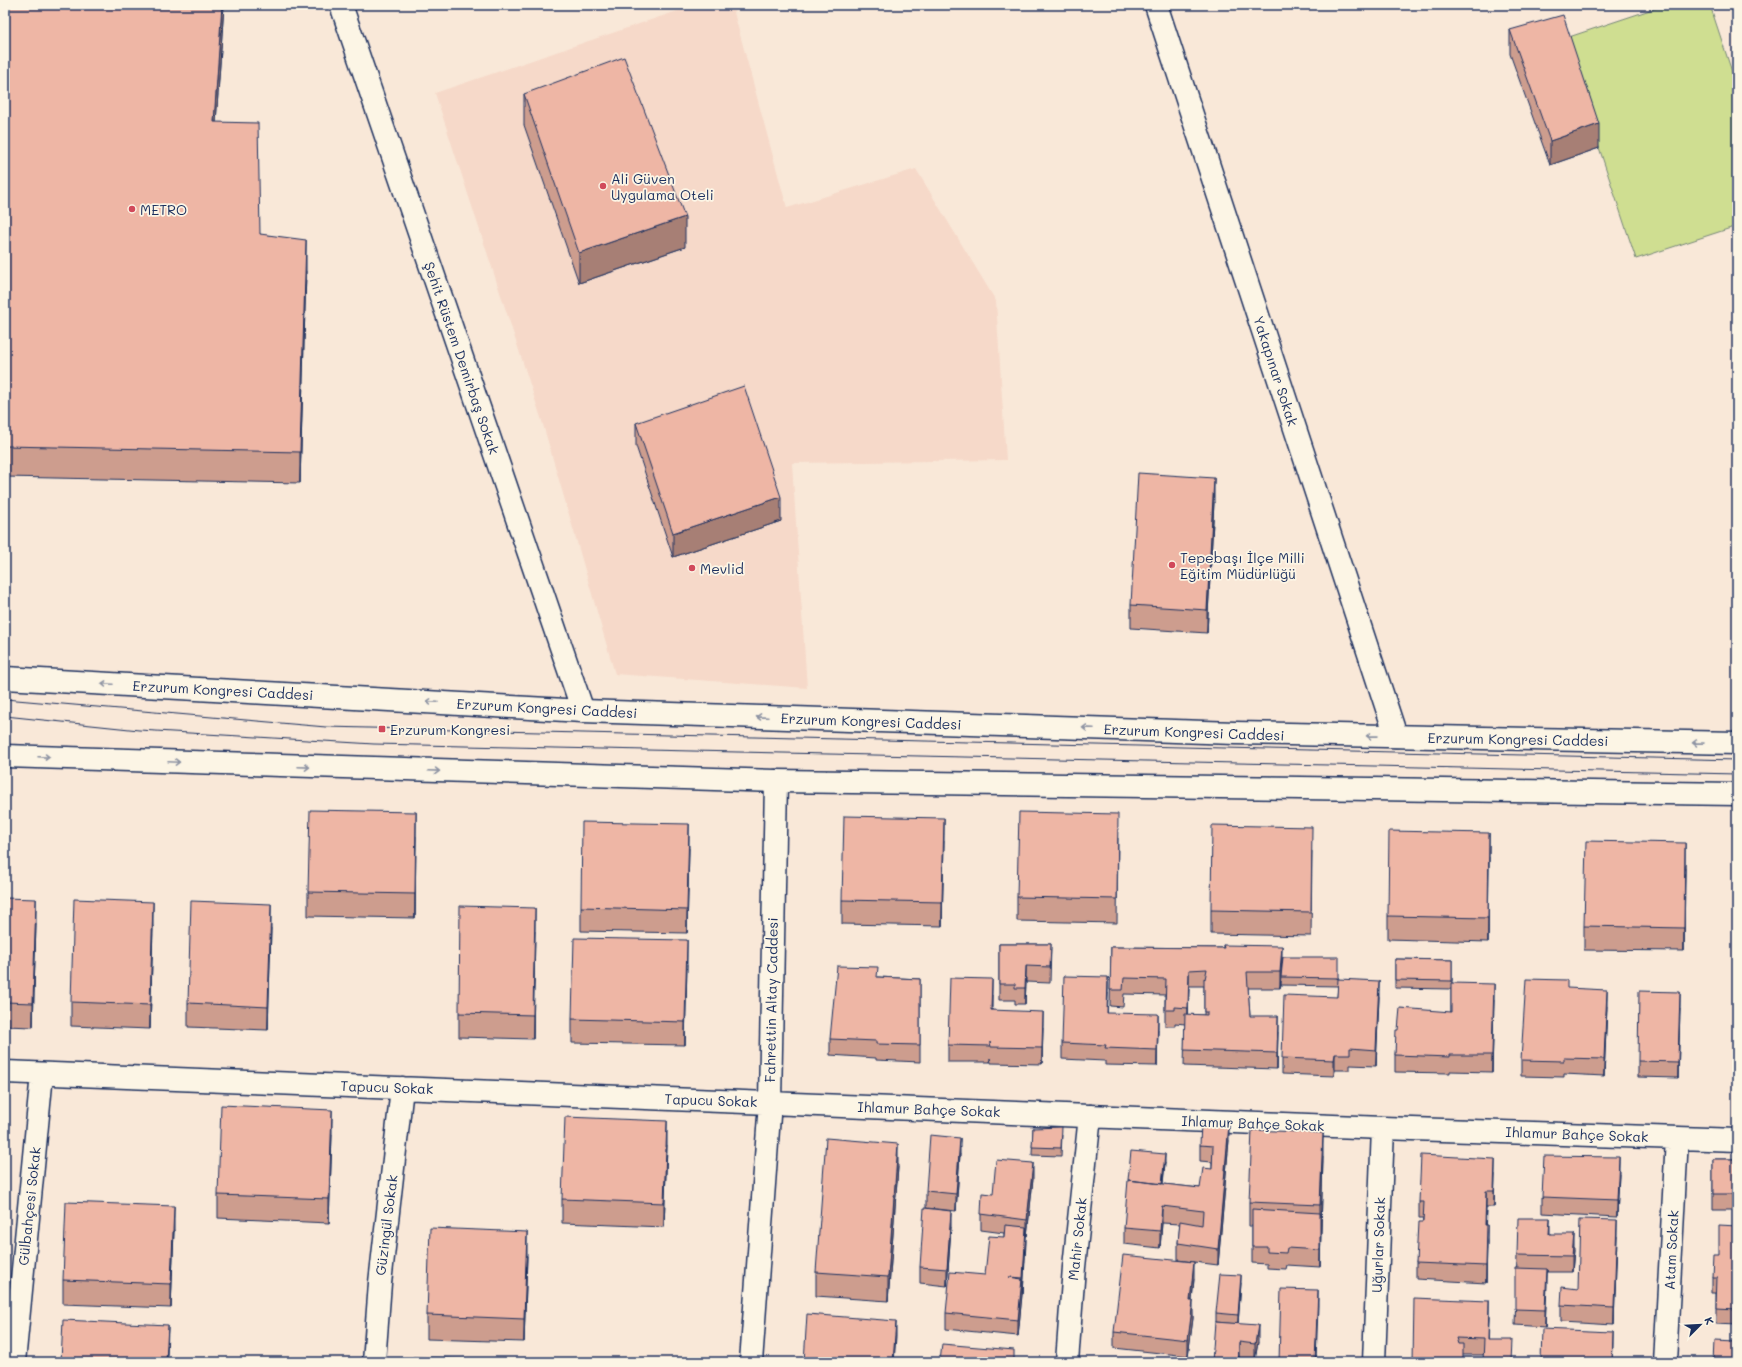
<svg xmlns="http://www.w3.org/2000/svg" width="1742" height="1367" font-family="Mali,sans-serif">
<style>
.built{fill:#f6d9c9}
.garden{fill:#cfde91;stroke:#758678}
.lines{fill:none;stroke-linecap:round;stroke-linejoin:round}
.minor-casing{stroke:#1b2f5e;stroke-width:25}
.secondary-casing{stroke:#1b2f5e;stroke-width:25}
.minor{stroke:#fcf5e5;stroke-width:22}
.secondary{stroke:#fcf5e5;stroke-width:22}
.tram{stroke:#1b2f5e;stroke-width:1}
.wall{fill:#cd9d8e;stroke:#1b2f5e;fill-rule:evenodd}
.shaded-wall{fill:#a77f74;stroke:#1b2f5e}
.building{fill:#eeb6a5;stroke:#1b2f5e}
.oneway{stroke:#8c92a2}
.poi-dot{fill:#d1495b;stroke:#fcf5e5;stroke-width:1.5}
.labels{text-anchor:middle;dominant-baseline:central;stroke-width:3.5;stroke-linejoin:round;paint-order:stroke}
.poi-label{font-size:14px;fill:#1b2f5e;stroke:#fcf5e5;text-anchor:start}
.street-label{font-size:14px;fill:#1b2f5e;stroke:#fcf5e5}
</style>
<rect width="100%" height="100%" fill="#f9e8d8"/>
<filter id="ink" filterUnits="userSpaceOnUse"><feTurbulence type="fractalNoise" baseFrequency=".025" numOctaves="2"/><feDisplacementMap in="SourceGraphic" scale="8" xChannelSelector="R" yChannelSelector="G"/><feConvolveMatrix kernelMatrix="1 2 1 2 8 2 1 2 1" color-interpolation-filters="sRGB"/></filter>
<g filter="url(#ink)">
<path class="built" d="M695 5H732L787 208 916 169 996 301 1006 460 792 463 807 688 615 674 542 421 435 93Z"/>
<path class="garden" d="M1665 5H1710L1737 87V226L1636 259 1563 39Z"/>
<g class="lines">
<g class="minor-casing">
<path id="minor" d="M341 5 583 711
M1156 5 1396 736
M5 1072 1383 1128 1737 1140
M14 1362 42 1074
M374 1362 380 1283 402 1088
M751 1362 770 1102 776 781
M1067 1362 1074 1267 1090 1116
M1374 1362 1383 1128
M1665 1362 1677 1138"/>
</g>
<g class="secondary-casing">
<path id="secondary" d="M5 678 583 711 1235 733 1737 743
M5 756 776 781 1737 794"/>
</g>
<use href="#minor" class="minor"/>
<use href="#secondary" class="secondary"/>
<path class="tram" d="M5 699 326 727 1737 760
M5 716 139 730 374 744 1737 774"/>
</g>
<path class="wall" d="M5 5H224L216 122 260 234 306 271 300 483 5 477Z
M1510 30 1599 148 1550 165 1510 54Z
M524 94 685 247 579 283 524 125Z
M636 423 781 521 673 557 636 446Z
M1214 502 1207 633 1131 628V605Z
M416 836 415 918 308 916V892Z
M1118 838 1117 923 1017 921V897Z
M944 841 942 926 842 924V900Z
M689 848 687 933 581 931V907Z
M1312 851 1311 936 1211 934V910Z
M1489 857 1488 942 1388 939V916Z
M1685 867 1684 951 1584 950V926Z
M5 898 36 923 33 1027 5 1026Z
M153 926 150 1029 71 1026V1002Z
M271 928 268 1030 188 1027V1003Z
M535 931 533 1039 459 1037V1013Z
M999 944H1051L1050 983 1026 982 1025 1004H1015V1000H999Z
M1223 945 1282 962 1283 957 1339 979 1379 997 1376 1066 1350 1065V1070H1335L1334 1076 1282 1074V1058L1337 997 1338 986 1281 985V981L1280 988H1248L1250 1016 1278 1032 1277 1069 1184 1066 1185 1024 1175 1023V1026H1165V995L1124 994 1123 1007 1110 1006 1111 947 1223 948ZM1189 986H1204V1015H1188Z
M1395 959 1452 960V983L1494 1000 1492 1072 1450 1071V1073L1395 1072V1055L1398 1030 1451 1012V989L1395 988Z
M687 964 685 1045 572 1043V1019Z
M878 977 920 979V1062L876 1060V1058L830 1055V1039Z
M1567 989 1607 1006 1604 1076 1564 1074V1077L1521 1076V1060Z
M1108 993 1107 1013 1158 1030 1157 1066 1105 1065V1061L1062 1059V1043Z
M992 995V1010L1043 1028 1042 1064 991 1063 990 1058V1062H948V1045Z
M1680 1008 1678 1078 1638 1077V1061Z
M1033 1128 1062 1135 1061 1156 1032 1155Z
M332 1134 329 1223 218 1218V1195Z
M1229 1140 1218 1265 1178 1260V1243L1180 1224 1162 1223 1160 1248 1124 1244V1228L1165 1163 1163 1184 1200 1188 1212 1169V1162L1200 1161V1145Z
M667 1145 664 1227 562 1223V1199Z
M960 1154 956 1211 926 1208V1191Z
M1323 1157 1320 1267 1287 1265 1286 1269 1267 1268V1264L1252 1263V1226H1249V1202Z
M1713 1159H1737V1210H1713Z
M898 1167 888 1301 816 1296V1272Z
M1619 1173 1617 1217 1542 1213V1197Z
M1495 1175 1494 1207H1486L1485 1225 1487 1242 1486 1283 1416 1279V1263L1423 1218H1419V1202Z
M1033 1179 1027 1236H1026L1023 1294H1022L1018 1336 946 1329V1313L985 1275 1004 1237V1233L981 1230V1214L993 1194Z
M1737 1226V1325L1716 1324V1293H1712V1277L1719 1255Z
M951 1227 947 1286 920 1283V1267Z
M174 1230 171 1308 63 1304V1280Z
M1550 1234 1574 1250 1572 1272H1547L1545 1327 1515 1325 1517 1255Z
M1617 1236 1614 1324 1561 1321V1305L1578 1289Z
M527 1256 524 1342 427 1339V1315Z
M1194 1279 1192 1301 1193 1318 1188 1356 1114 1348V1332Z
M1241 1283 1238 1324 1258 1342 1255 1360 1239 1359 1237 1324 1216 1322V1313Z
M1489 1317 1488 1340 1483 1355H1463L1413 1362Z"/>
<path class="shaded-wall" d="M222 5H224L214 152V122Z
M1599 124V148L1550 165V141Z
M685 217V247L579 283V253Z
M306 240V271L300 483V452Z
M1214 478V502L1207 633V610Z
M781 497V521L673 557V533Z
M416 812V836L415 918V894Z
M944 818V841L942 926V902Z
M689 824V848L687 933V910Z
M1489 833V857L1488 942V918Z
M1685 843V867L1684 951V928Z
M36 899V923L33 1027V1003Z
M153 902V926L150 1029V1005Z
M271 904V928L268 1030V1007Z
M535 908V931L533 1039V1015Z
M687 940V964L685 1045V1022Z
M1282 946V962L1280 988V972Z
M1026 966V982L1025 1004V988Z
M1189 970V986L1188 1024V1008Z
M1108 977V993L1107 1029V1013Z
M992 979V995L991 1026V1010Z
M1379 981V997L1376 1066V1050Z
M1494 984V1000L1492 1072V1055Z
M1607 990V1006L1604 1076V1059Z
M1680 992V1008L1678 1078V1062Z
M1043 1012V1028L1042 1064V1048Z
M1158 1014V1030L1157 1066V1050Z
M1278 1016V1032L1277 1069V1053Z
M1335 1054V1070L1334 1076V1060Z
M332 1110V1134L329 1223V1199Z
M667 1121V1145L664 1227V1203Z
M1229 1124V1140L1218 1265V1249Z
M1323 1133V1157L1320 1267V1205Z
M960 1138V1154L956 1211V1194Z
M898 1144V1167L888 1301V1277Z
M1165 1154V1163L1161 1199V1191Z
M1619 1157V1173L1617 1217V1200Z
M1495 1159V1175L1494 1207V1191Z
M1033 1163V1179L1027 1236V1220Z
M1486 1191V1207L1485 1241V1225Z
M174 1206V1230L171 1308V1284Z
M1162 1206V1223L1160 1248V1231Z
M951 1211V1227L947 1286V1269Z
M1550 1218V1234H1549Z
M1617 1220V1236L1614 1324V1308Z
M1487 1225V1242L1486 1283V1266Z
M1026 1227V1243L1023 1294V1278Z
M527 1232V1256L524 1342V1319Z
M1574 1234V1250L1572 1272V1256Z
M1194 1262V1279L1190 1317V1301Z
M1547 1269V1286L1545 1327V1310Z
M1241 1275V1283L1238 1324V1315Z
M1022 1279V1295L1018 1336V1320Z
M1318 1290V1306L1316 1362H1315Z
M1193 1301V1318L1188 1356V1340Z
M1489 1301V1317L1488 1356V1340Z
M896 1321V1337L894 1362H893Z
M168 1325 167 1362H166Z
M1258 1325V1342L1255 1360V1344Z
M1613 1332V1348L1612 1362Z
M1239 1342V1362H1238Z"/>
<path class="building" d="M5 5H222L214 122 258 123 260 234 306 240 300 452 5 446Z
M1563 15 1599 124 1550 141 1510 30Z
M624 57 685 217 579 253 524 94Z
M744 386 781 497 673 533 636 423Z
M1138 473 1214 478 1207 610 1131 605Z
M310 810 416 812 415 894 308 892Z
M1019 812 1118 814 1117 899 1017 897Z
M844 816 944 818 942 902 842 900Z
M582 822 689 824 687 910 581 907Z
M1212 825 1312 827 1311 912 1211 910Z
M1389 831 1489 833 1488 918 1388 916Z
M1586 841 1685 843 1684 928 1584 926Z
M5 898 36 899 33 1003 5 1002Z
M74 899 153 902 150 1005 71 1002Z
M191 901 271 904 268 1007 188 1003Z
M460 906 535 908 533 1015 459 1013Z
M574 938 687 940 685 1022 572 1019Z
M999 944H1051L1050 967 1026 966 1025 988H1015V984H999Z
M1223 945 1282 946 1280 972H1247L1250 1016H1278L1277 1053 1184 1050 1185 1014 1207 1015V1012H1204V978L1205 979 1207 969 1189 970 1188 1008 1175 1007V1010H1165L1166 979 1124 978 1123 990H1110L1111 947 1224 948Z
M1283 957H1339V978L1281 977Z
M1395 959 1452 960V981L1395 980Z
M837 966 878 967 877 977 920 979V1045L876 1044V1041L830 1039Z
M1064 976 1108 977 1107 1013 1158 1014 1157 1050 1105 1048 1106 1045 1062 1043Z
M950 978 992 979 991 1010 1043 1012 1042 1048 991 1047 990 1042V1046L948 1045Z
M1338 979 1379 981 1376 1050 1350 1048V1054H1335L1334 1060 1282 1058 1284 995 1337 997Z
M1526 979 1567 980V988L1607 990 1604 1059 1564 1058V1061L1521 1060Z
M1451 983 1494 984 1492 1055H1450V1057L1395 1055 1396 1030H1398L1400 1008 1451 1012Z
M1639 991 1680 992 1678 1062 1638 1061Z
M221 1105 332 1110 329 1199 218 1195Z
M565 1117 667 1121 664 1203 562 1199Z
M1201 1123 1229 1124 1218 1249 1178 1243 1180 1221 1202 1225 1203 1211 1162 1206 1160 1231 1124 1228 1128 1180 1200 1188 1203 1168 1212 1169 1213 1146 1200 1145Z
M1062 1127 1061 1148 1032 1147 1033 1128Z
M1252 1130 1323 1133 1320 1205 1249 1202Z
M930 1135 960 1138 956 1194 926 1191Z
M826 1138 898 1144 888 1277 816 1272Z
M1131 1151 1165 1154 1162 1184 1128 1180Z
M1421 1155 1495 1159 1494 1191H1486L1485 1225H1487L1486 1266 1416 1263 1418 1222H1423L1424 1202H1419Z
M1544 1156 1619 1157 1617 1200 1542 1197Z
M1713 1159H1737V1194H1713Z
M996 1160 1033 1163 1027 1220 981 1214 982 1193 993 1194Z
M66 1202 174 1206 171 1284 63 1280Z
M924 1208 951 1211 947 1269 920 1267Z
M1252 1209 1320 1213V1250L1287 1248 1286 1253 1267 1252V1247H1252Z
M1518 1218H1550L1549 1234H1574L1572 1256 1517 1255Z
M1580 1219 1617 1220 1614 1308 1561 1305 1562 1287 1578 1289Z
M1005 1225 1026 1227 1023 1278 1009 1277 1022 1279 1018 1320 946 1313 950 1272 985 1275 989 1236 1004 1237Z
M1719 1225 1737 1226V1309L1716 1308 1717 1277H1712L1713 1255H1719Z
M430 1228 527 1232 524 1319 427 1315Z
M1123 1255 1194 1262 1190 1301H1193L1188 1340 1114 1332Z
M1515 1268 1547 1269 1545 1310 1515 1309Z
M1220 1274 1241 1275 1238 1315 1216 1313Z
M1281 1289 1318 1290 1315 1362H1279Z
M1414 1298 1489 1301 1488 1340H1512L1511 1362H1483L1484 1339 1456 1338 1458 1344H1463V1362H1413Z
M807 1314 896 1321 893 1362H894H804Z
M63 1320 168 1325 166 1362H61Z
M1215 1322 1258 1325 1255 1344 1239 1342 1238 1362H1212Z
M1542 1329 1613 1332 1612 1362H1541Z
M1715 1341 1737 1342V1362H1714Z
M942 1344 1014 1350V1362H940Z
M413 1357 520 1361V1362H413Z"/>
<defs><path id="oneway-shaft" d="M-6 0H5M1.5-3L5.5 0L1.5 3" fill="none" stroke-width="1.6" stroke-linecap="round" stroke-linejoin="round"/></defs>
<g class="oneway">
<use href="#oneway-shaft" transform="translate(107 684) rotate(-177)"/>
<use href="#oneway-shaft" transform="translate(432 702) rotate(-177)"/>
<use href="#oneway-shaft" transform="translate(762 717) rotate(-178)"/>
<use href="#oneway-shaft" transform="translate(1088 728) rotate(-178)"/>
<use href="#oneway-shaft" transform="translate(1372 736) rotate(-179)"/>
<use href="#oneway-shaft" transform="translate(1698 743) rotate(-179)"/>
<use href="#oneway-shaft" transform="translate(44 757) rotate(2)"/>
<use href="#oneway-shaft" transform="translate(174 762) rotate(2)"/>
<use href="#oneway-shaft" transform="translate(304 767) rotate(2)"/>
<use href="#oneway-shaft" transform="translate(434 771) rotate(2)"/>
</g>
</g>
<g class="poi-dot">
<circle cx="603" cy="186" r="4"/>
<circle cx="132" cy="209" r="4"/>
<circle cx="1172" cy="565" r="4"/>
<circle cx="692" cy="568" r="4"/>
<rect x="378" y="725" width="8" height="8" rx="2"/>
</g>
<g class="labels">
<g class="poi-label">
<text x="611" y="178">Ali Güven<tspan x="611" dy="16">Uygulama Oteli</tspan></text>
<text x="140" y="209">METRO</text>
<text x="1180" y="557">Tepebaşı İlçe Milli<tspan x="1180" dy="16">Eğitim Müdürlüğü</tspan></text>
<text x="700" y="568">Mevlid</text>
<text x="390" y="729">Erzurum Kongresi</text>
</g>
<g class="street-label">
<text transform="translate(462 358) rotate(71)">Şehit Rüstem Demirbaş Sokak</text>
<text transform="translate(1276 371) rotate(72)">Yakapınar Sokak</text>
<text transform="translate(223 690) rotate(3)">Erzurum Kongresi Caddesi</text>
<text transform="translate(547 708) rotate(3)">Erzurum Kongresi Caddesi</text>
<text transform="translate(871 721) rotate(2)">Erzurum Kongresi Caddesi</text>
<text transform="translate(1194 732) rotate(2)">Erzurum Kongresi Caddesi</text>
<text transform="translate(1518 739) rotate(1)">Erzurum Kongresi Caddesi</text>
<text transform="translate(771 1000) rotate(-89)">Fahrettin Altay Caddesi</text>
<text transform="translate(387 1087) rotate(2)">Tapucu Sokak</text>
<text transform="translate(711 1100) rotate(2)">Tapucu Sokak</text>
<text transform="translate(929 1109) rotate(2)">Ihlamur Bahçe Sokak</text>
<text transform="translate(1253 1123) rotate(2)">Ihlamur Bahçe Sokak</text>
<text transform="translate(1577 1134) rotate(2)">Ihlamur Bahçe Sokak</text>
<text transform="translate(29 1206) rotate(-84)">Gülbahçesi Sokak</text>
<text transform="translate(386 1225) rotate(-83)">Güzingül Sokak</text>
<text transform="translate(1077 1239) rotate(-84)">Mahir Sokak</text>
<text transform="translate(1378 1245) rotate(-88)">Uğurlar Sokak</text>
<text transform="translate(1671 1250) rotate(-87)">Atam Sokak</text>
</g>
</g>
<rect width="1742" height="1367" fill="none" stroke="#fcf5e5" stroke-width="20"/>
<rect x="10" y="10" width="1722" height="1347" fill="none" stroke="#1b2f5e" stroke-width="1.5" filter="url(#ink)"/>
<g transform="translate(1700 1325) rotate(66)" stroke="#fcf5e5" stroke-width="3" paint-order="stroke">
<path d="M0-3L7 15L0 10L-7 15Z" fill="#1b2f5e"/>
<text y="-6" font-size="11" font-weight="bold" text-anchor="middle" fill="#1b2f5e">K</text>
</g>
</svg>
